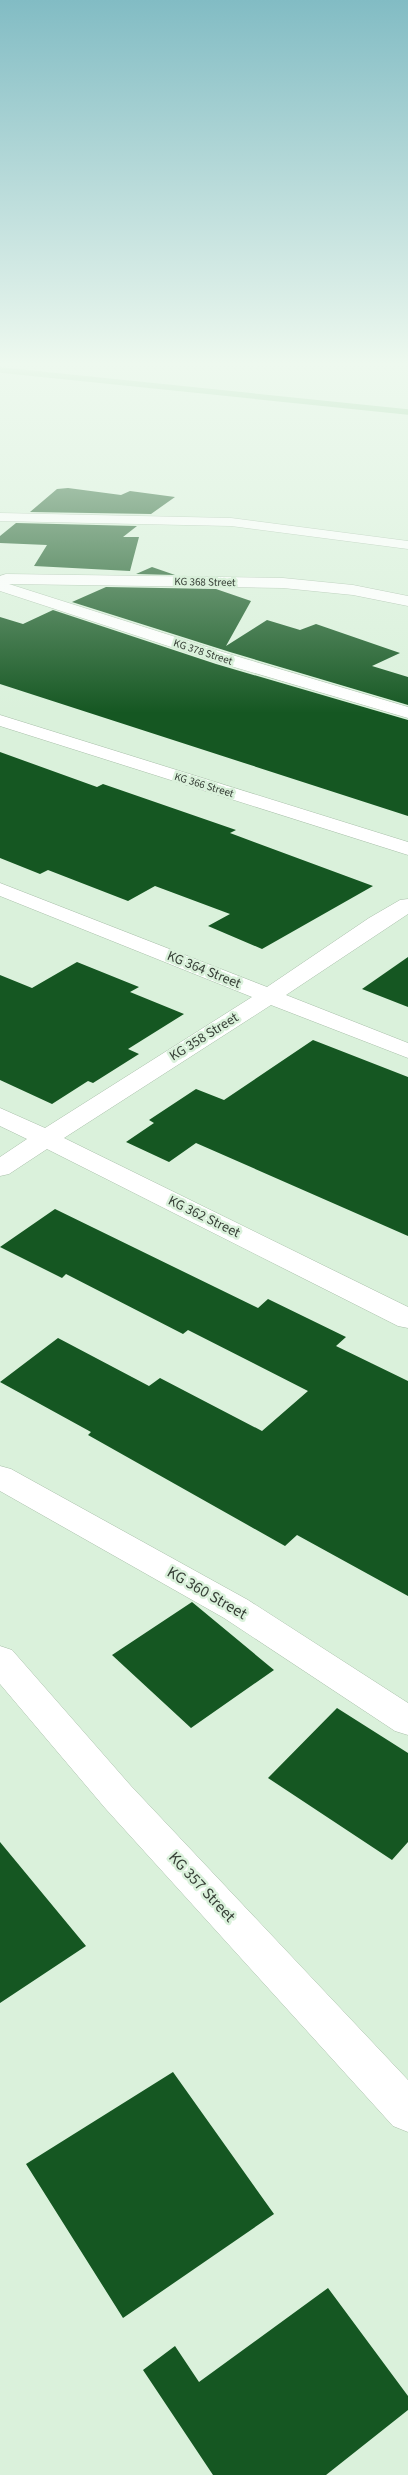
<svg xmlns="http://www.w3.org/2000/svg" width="408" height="2475" font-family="'Source Sans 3',sans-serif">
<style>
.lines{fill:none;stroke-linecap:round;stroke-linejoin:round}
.stream{stroke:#89c98e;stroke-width:5.5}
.building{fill:#155722}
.minor-casing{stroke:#a8bfa9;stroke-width:1}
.minor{fill:#fff;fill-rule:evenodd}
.labels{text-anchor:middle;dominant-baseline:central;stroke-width:5;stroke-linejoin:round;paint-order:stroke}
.far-street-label{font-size:11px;fill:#363f36;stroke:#daf1db}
.street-label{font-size:14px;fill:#363f36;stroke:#daf1db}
.near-street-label{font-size:16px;fill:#363f36;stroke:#daf1db}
</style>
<rect width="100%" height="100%" fill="#daf1db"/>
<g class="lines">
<path class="stream" d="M0 370 408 412"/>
</g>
<path class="building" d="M68 488 121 495 130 491 175 497 151 514 30 512 57 489Z
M16 523 137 526 123 537H139L130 571 34 566 47 545 0 543V536Z
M152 567 175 575 136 574Z
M106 587 216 589 251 601 226 646 267 620 300 630 316 624 400 653 372 666 408 677V705L230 652 72 602Z
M53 610 216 664 408 720V816L0 684V617L23 624Z
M0 752 97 787 103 784 236 830 230 833 373 886 262 949 208 926 230 914 155 886 128 901 48 870 40 874 0 858Z
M408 957V1007L362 989Z
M77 962 139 987 130 992 184 1014 128 1049 139 1054 93 1083 88 1081 52 1104 0 1080V975L32 988Z
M313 1040 408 1077V1236L196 1143 169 1162 126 1142 154 1123 149 1120 196 1089 224 1100Z
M55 1209 258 1308 268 1299 346 1337 336 1346 408 1381V1596L297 1535 285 1546 88 1435 91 1432 0 1382 58 1338 149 1386 160 1378 262 1431 308 1391 188 1330 183 1334 66 1274 62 1278 0 1247Z
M192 1602 274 1670 191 1728 112 1655Z
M337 1708 408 1753V1842L392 1860 268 1778Z
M0 1842 86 1946 0 2003Z
M173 2072 274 2214 123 2318 26 2164Z
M328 2288 408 2396V2410L326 2475H213L143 2370 175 2346 199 2382Z"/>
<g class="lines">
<g class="minor-casing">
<path id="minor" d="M0 513 231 518 408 541V549L231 526 0 521Z
M6 574 283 578 353 585 408 596V606L353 595 283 588 9 584 229 654 408 707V718L217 662 0 591V576Z
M0 715 408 842V855L0 726Z
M0 883 267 987 369 918 400 900 408 899V914L286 995 408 1043V1058L271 1005 64 1138 408 1307V1328L398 1326 47 1149 9 1174 0 1176V1157L27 1139 0 1126V1108L45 1128 252 997 0 896Z
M0 1466 11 1469 248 1600 408 1703V1735L395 1731 224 1618 0 1491Z
M0 1646 12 1650 131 1786 408 2080V2132L393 2126 105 1808 0 1684Z"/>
</g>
<use href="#minor" class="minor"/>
</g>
<linearGradient id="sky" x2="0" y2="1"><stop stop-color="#82bcc4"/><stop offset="0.51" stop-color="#eef9ef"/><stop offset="1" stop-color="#eef9ef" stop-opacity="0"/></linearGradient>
<rect width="408" height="713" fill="url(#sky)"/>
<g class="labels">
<g class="far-street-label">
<text transform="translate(205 582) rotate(1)">KG 368 Street</text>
<text transform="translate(203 652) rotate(18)">KG 378 Street</text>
<text transform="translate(204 785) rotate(17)">KG 366 Street</text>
</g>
<g class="street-label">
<text transform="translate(204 970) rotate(22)">KG 364 Street</text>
<text transform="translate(204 1037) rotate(-32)">KG 358 Street</text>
<text transform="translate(204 1217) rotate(26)">KG 362 Street</text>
</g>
<g class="near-street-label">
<text transform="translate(207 1593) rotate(30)">KG 360 Street</text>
<text transform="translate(202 1887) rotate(47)">KG 357 Street</text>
</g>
</g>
</svg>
